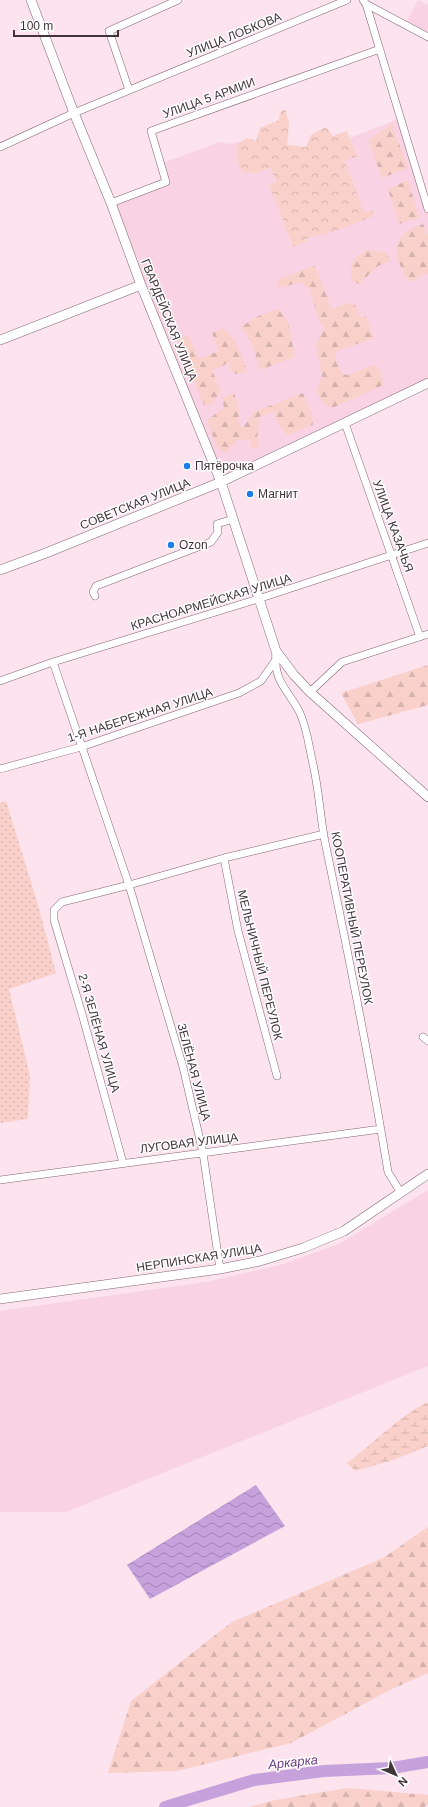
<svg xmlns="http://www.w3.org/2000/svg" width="428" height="1807" font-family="Arial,sans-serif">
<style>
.built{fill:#f9d3e3}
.grass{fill:url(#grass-dots)}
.forest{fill:url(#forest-firs)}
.wetland{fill:url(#wetland-marsh)}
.park{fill:url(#park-crowns)}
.water{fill:url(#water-waves)}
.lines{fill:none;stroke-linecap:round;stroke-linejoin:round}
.river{stroke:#c6a1dc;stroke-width:12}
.street-casing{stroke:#816672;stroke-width:8}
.secondary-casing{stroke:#816672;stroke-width:10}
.street{stroke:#fff;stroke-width:7}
.secondary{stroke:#fff;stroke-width:9}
.poi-dot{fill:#1d7ee7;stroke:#fff;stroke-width:1.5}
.labels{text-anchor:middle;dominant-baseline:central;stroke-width:3;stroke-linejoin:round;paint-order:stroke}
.street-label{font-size:12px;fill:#403439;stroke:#fff}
.poi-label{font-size:12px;fill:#403439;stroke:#fff;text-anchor:start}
.water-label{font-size:13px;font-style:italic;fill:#6c3d85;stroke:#fff}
</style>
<defs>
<pattern id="grass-dots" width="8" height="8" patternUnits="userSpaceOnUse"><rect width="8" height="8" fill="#f9d0ca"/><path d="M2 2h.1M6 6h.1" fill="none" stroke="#d6b3ae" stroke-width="1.8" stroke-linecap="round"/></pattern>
<pattern id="forest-firs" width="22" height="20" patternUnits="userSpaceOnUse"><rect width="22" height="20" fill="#f9d0ca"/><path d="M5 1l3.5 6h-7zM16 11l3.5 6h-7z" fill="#d6b3ae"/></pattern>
<pattern id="wetland-marsh" width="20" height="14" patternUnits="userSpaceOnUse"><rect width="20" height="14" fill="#f9d0ca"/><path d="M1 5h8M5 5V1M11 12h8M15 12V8" fill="none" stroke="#d6b3ae"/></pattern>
<pattern id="park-crowns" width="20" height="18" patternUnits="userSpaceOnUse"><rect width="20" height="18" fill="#f9d0ca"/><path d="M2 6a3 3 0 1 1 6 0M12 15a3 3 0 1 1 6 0" fill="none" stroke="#d6b3ae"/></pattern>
<pattern id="water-waves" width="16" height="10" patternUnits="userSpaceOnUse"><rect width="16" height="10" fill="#c6a1dc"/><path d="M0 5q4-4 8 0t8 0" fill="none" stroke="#a284b3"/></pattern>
</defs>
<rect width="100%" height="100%" fill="#fce3ed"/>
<path class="built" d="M418 0 428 5V37L405 25Z
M401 118 428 209V383L221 482 111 203 166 182 160 164 220 142 229 144 240 142 255 173 271 168 276 182 269 185 293 247 307 242 306 239 320 234 321 236 364 213 345 161 357 156 350 138Z
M428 1190V1366L66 1512H0V1311L206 1282 280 1265 339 1244Z"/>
<path class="grass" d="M6 801 38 905 56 973 9 989 30 1076 28 1119 0 1123V803Z"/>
<path class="forest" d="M392 124 408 168 382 178 368 140Z
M408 180 419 218 399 224 388 189Z
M423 224 428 236V273L410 282C392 257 389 235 423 224Z
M368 250 385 252 391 261 378 266 359 284 352 281C348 263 354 258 368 250Z
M315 266 332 309 344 304 354 303 360 317 366 316 374 338 336 351 335 358 341 374 348 375 374 365 381 370 383 385 332 408 322 402 317 391 322 375 316 345 324 328 318 317 310 289 300 282 280 288 277 280Z
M278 309 288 321 295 357 260 370 252 344 241 327 258 316Z
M223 328C236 339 242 355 247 372L236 374 230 370V362L212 371 221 390 212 405H204L177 340 188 335 199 359 219 351 212 333Z
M234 392 239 411 238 422 243 428 254 412 303 393 312 416 313 425 287 435 277 423 274 411 259 417 257 440 259 446 254 449 250 446 251 439 237 440 224 453 216 445 207 420 224 408 222 398Z
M428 665V705L358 724 341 693Z
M428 1527V1673L392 1689 291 1743 177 1771 108 1773 131 1701 232 1622 383 1558Z
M347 1788 428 1795V1804L424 1807H249L275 1800Z"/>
<path class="wetland" d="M428 1402V1446L393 1460 355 1471 347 1463C374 1443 398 1417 428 1402Z"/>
<path class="park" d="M285 109 289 123 287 145 306 147 311 135 326 127 333 136 347 131 357 156 345 161 364 212 372 210 374 216 321 236 320 234 306 239 307 242 293 247 269 185 276 182 271 168 255 173 243 172 238 163V143L247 138 256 141 260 128 279 120 280 112Z"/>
<path class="water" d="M256 1485 285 1526 150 1599 127 1565Z"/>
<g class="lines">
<path class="river" d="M165 1807 254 1780 324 1771 392 1768 428 1762"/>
<g class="street-casing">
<path id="street" d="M363 0 366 4 428 209
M366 4 428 37
M129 90 109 31 178 0
M0 147 74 113 347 0
M111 203 166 182 151 131 380 49
M345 423 420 637
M95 596 93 592 96 586 211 542 218 532 217 524 233 519
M276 651C273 682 287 688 299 711 307 727 309 747 313 764 319 790 320 816 325 842 348 952 370 1062 388 1172L401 1193
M53 662 129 885 183 1067 203 1153 220 1269
M0 681 53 662 258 599 428 543
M310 692 342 662 428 634
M0 769 81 747 239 693 261 681 275 661
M224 858 238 931 277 1076
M423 1037 428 1041
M123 1163 82 1014 54 920V910L62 902 129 885 224 858 324 834
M0 1180 381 1129"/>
</g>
<g class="secondary-casing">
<path id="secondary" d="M31 0 74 113 111 203 141 285 221 482 276 651 294 675 310 692 428 797
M0 340 141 285
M0 570 46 553 221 482 428 383
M0 1299 220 1269 260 1261 303 1248 344 1231 428 1174"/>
</g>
<use href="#street" class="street"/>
<use href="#secondary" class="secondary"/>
</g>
<g class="poi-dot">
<circle cx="187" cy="466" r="4"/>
<circle cx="250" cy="494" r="4"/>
<circle cx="171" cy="545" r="4"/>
</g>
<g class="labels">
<g class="street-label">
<text transform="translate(234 35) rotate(-22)">УЛИЦА ЛОБКОВА</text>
<text transform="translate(209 98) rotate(-20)">УЛИЦА 5 АРМИИ</text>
<text transform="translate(169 320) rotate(68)">ГВАРДЕЙСКАЯ УЛИЦА</text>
<text transform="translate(135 504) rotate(-22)">СОВЕТСКАЯ УЛИЦА</text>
<text transform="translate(393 526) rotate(70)">УЛИЦА КАЗАЧЬЯ</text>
<text transform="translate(211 602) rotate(-17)">КРАСНОАРМЕЙСКАЯ УЛИЦА</text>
<text transform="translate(140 715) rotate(-18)">1-Я НАБЕРЕЖНАЯ УЛИЦА</text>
<text transform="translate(352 918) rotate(79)">КООПЕРАТИВНЫЙ ПЕРЕУЛОК</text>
<text transform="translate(260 965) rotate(76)">МЕЛЬНИЧНЫЙ ПЕРЕУЛОК</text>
<text transform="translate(99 1033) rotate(74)">2-Я ЗЕЛЁНАЯ УЛИЦА</text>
<text transform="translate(194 1072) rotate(75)">ЗЕЛЁНАЯ УЛИЦА</text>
<text transform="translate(189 1143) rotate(-7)">ЛУГОВАЯ УЛИЦА</text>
<text transform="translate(199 1258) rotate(-9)">НЕРПИНСКАЯ УЛИЦА</text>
</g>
<g class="poi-label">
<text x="195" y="466">Пятёрочка</text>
<text x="258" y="494">Магнит</text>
<text x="179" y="545">Ozon</text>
</g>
<g class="water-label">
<text transform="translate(293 1762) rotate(-6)">Аркарка</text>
</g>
</g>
<g transform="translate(396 1775) rotate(134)" stroke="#ffffff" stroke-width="3" paint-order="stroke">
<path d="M0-3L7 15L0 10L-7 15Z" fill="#403439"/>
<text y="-6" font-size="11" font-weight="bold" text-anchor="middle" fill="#403439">N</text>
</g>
<path d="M14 30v6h104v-6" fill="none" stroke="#403439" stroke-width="2"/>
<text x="20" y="30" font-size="12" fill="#403439" stroke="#ffffff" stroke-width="3" paint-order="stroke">100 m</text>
</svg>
